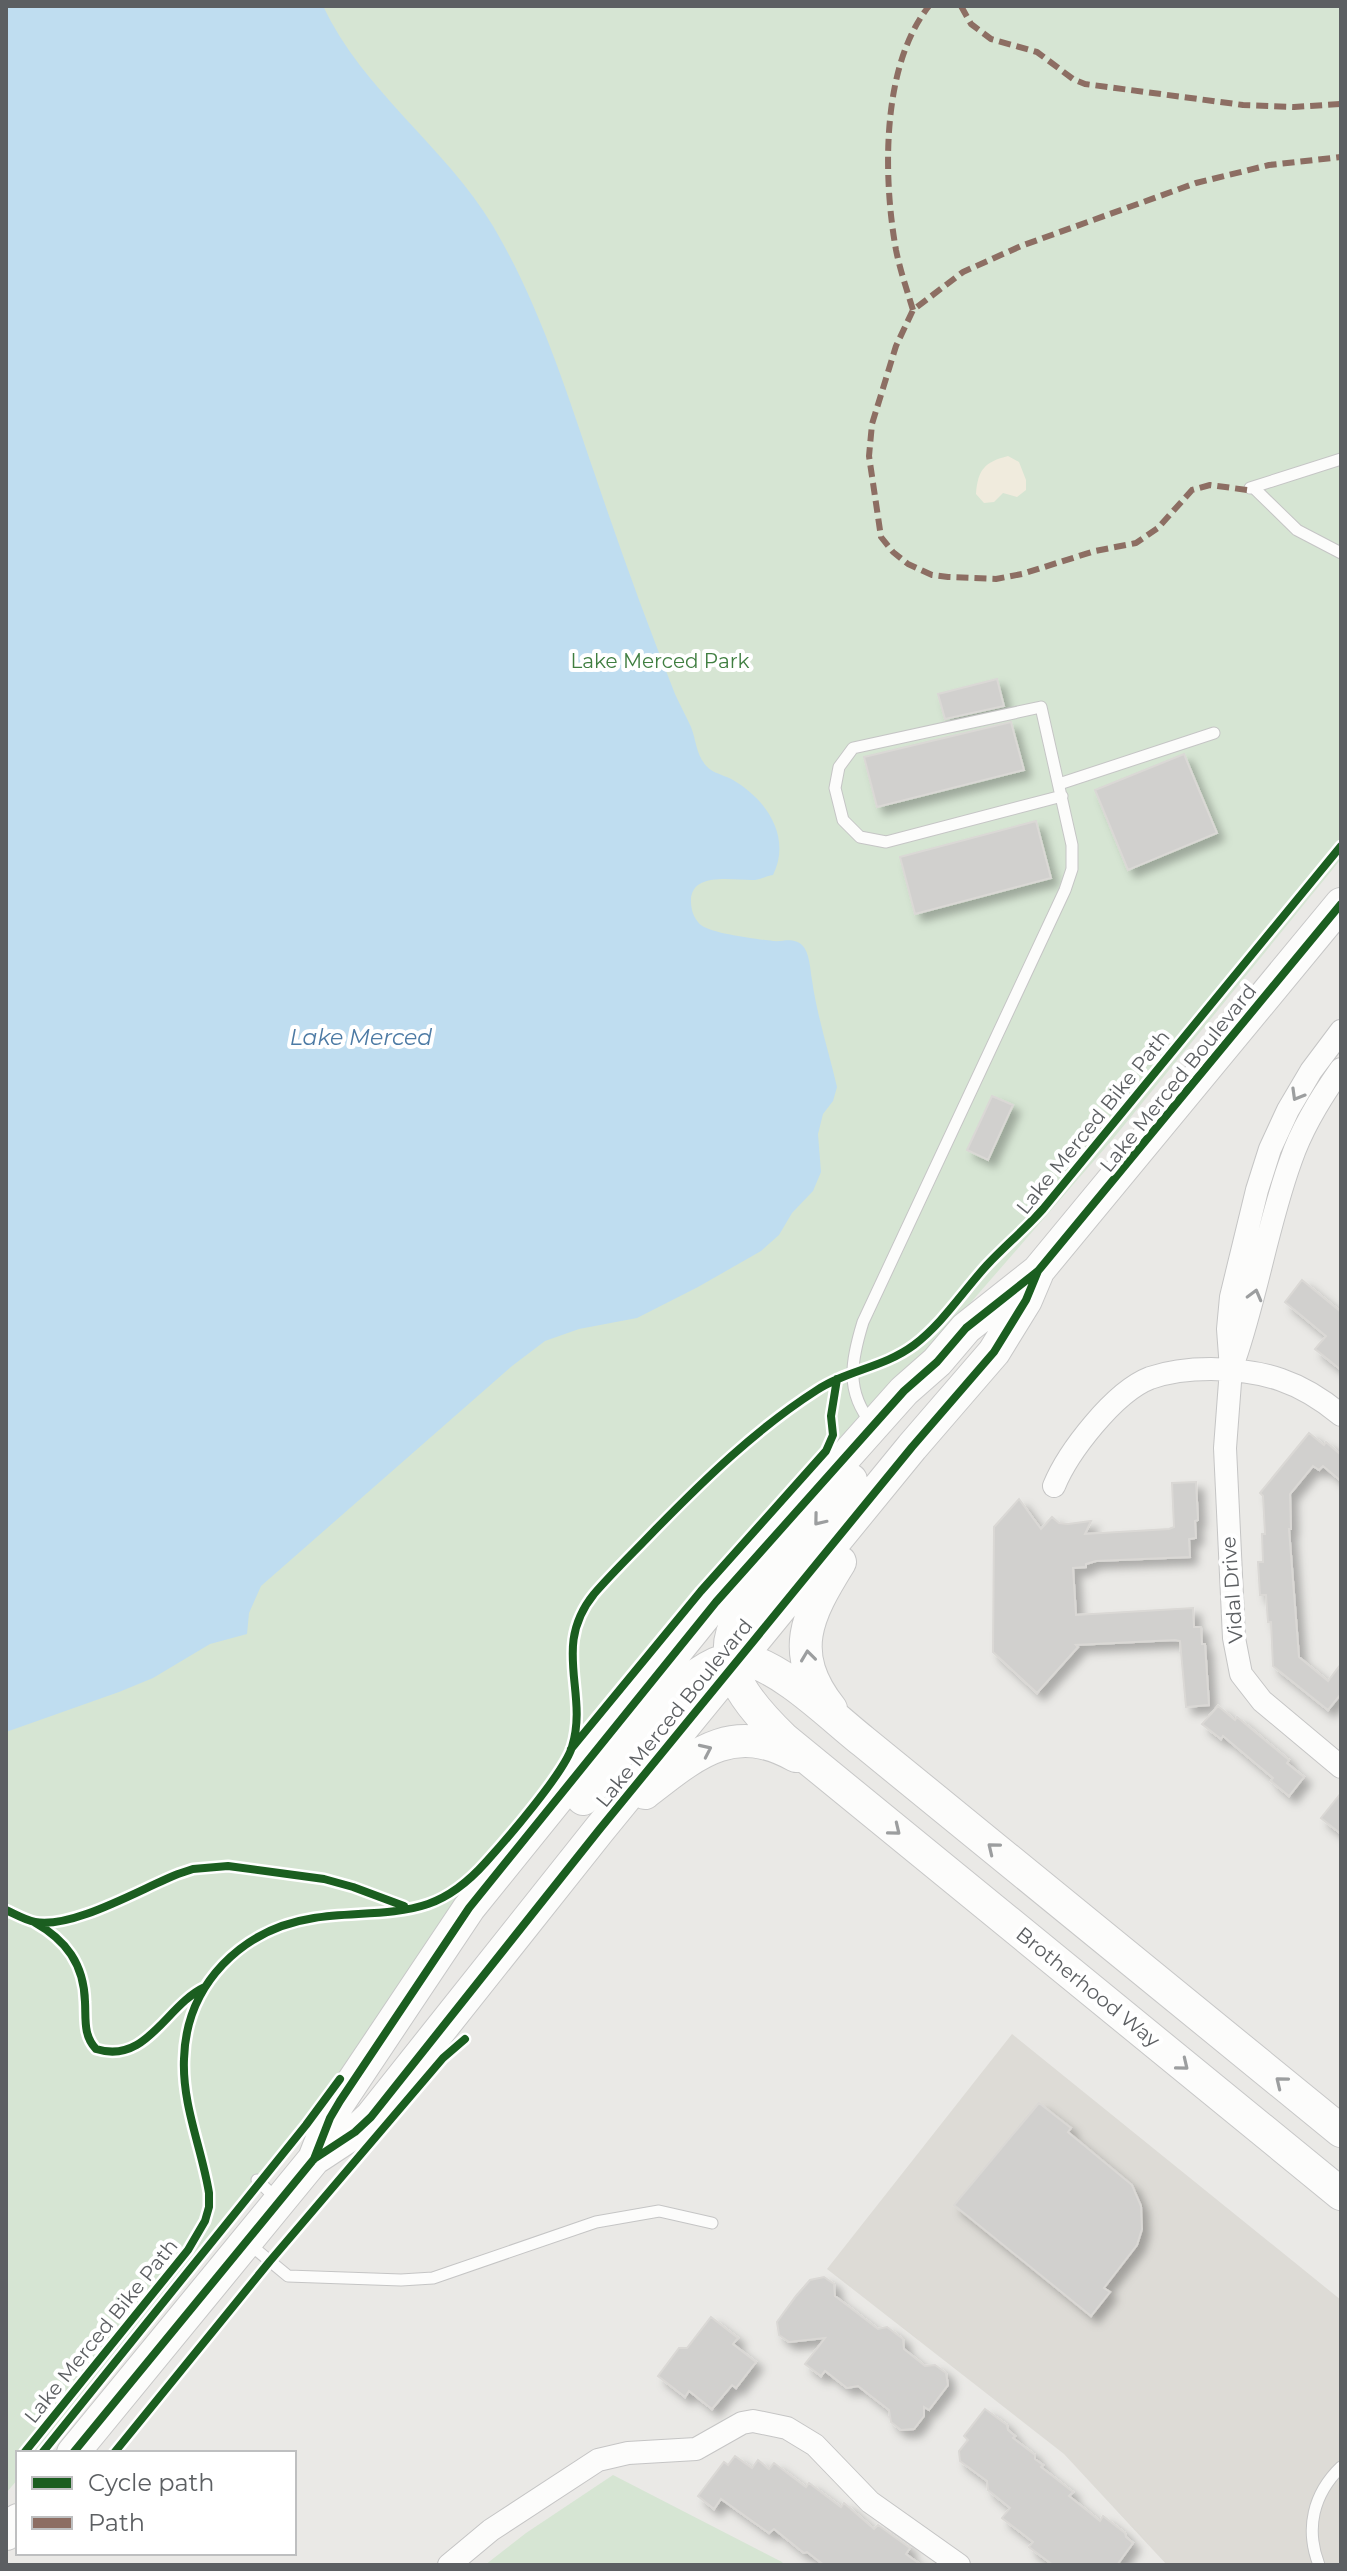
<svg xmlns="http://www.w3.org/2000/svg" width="1347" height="2571" font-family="Montserrat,sans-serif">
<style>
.education{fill:#dddbd6}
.green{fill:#d6e5d3}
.sand{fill:#f0ebdd}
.water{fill:#bfddf0}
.building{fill:#d1d0ce;stroke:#dad8d5;stroke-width:2;filter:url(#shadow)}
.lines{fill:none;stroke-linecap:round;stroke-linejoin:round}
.service-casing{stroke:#c5c5c5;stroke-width:13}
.minor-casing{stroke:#c5c5c5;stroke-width:24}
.secondary-casing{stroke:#c7c7c7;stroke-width:34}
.service{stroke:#fcfcfb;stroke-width:11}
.minor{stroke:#fcfcfb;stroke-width:22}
.secondary{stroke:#fcfcfb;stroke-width:32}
.quiet{stroke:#8d6e63;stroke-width:6;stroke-dasharray:12 6;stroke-linecap:butt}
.cycleway-casing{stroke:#fff;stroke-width:13}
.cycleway{stroke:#1b5e20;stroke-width:8}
.oneway{stroke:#9c9e9f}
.labels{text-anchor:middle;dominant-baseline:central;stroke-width:8;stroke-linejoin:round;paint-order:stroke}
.park-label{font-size:20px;fill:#3f7e40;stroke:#fff}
.street-label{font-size:20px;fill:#5c5f62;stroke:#fff}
.water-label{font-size:22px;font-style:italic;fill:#4c7aa4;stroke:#fff}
</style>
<defs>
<filter id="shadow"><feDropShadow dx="7" dy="7" stdDeviation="4" flood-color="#0004"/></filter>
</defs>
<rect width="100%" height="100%" fill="#eae9e6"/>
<path class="education" d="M1012 2034 1341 2300V2565H1167L1064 2454 827 2269Z"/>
<path class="green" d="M6 6H1341V859L1112 1140 913 1369 473 1893 285 2149 39 2453H18V2479L6 2493Z
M613 2475 782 2562 784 2565H485L526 2533Z"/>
<path class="sand" d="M1008 456 1019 462 1026 480V490L1017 497 1003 493 994 502 984 503 976 494C978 469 985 462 1008 456Z"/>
<path class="water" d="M6 6H323C363 91 445 146 493 226 539 304 565 387 594 472 619 546 646 621 675 694 680 705 686 716 691 727 697 742 696 759 711 770 717 774 726 776 733 780 766 799 792 837 773 875 767 876 761 879 755 880 733 881 683 869 692 910 693 915 697 922 701 925 713 934 757 939 773 941 784 942 792 937 802 945 810 953 810 969 812 980 817 1016 829 1052 837 1087L833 1101 823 1114 818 1134 821 1172 813 1191 792 1213 779 1235 761 1251 698 1287 637 1318 579 1329 545 1341 512 1366 261 1586 249 1613 247 1634 210 1644 153 1678 119 1692 6 1732Z"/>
<path class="building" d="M997 679 1004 706 945 719 938 694Z
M1011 722 1024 770 877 807 864 757Z
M1184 754 1217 833 1128 870 1095 790Z
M1036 821 1051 878 915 914 900 857Z
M992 1096 1013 1105 988 1160 967 1150Z
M1302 1280 1341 1312V1370L1315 1349 1326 1336 1285 1302Z
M1309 1433 1324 1445 1326 1442 1341 1455V1481L1323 1466 1319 1470 1313 1466 1290 1494 1291 1529H1289L1299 1657 1328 1681 1341 1664V1694L1328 1710 1273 1666 1271 1622H1268L1266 1595H1260L1258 1562H1263L1262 1534H1265L1263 1496 1260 1493Z
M1196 1482 1198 1520 1195 1521 1196 1538 1189 1539 1190 1557 1096 1561 1086 1564V1567L1073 1568 1076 1615 1193 1608 1194 1627H1201L1202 1644H1205L1209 1705 1186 1707 1180 1641 1175 1640 1076 1645 1078 1647 1037 1693 993 1652 994 1527 1019 1499 1041 1529 1052 1517 1059 1523 1068 1524 1091 1521 1085 1534 1169 1529 1174 1527 1172 1483Z
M1218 1706 1235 1720 1237 1717 1289 1760 1287 1763 1304 1777 1289 1796 1271 1781 1273 1778 1223 1736 1221 1739 1202 1724Z
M1341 1793V1834L1321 1818Z
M1039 2103 1071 2128 1068 2132 1132 2185 1141 2206 1142 2229 1137 2245 1104 2288 1110 2292 1091 2316 954 2205Z
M824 2277 834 2284 835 2296 878 2329 887 2327 903 2339 904 2349 925 2366 935 2365 946 2373 948 2385 929 2410 924 2407V2416L914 2429 901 2430 891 2422 889 2410 858 2386 847 2388 825 2371 821 2376 805 2364 825 2338 789 2342 779 2335 777 2322 796 2296 810 2280Z
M711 2317 738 2338 733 2344 756 2362 736 2388 732 2385 712 2409 689 2391 685 2397 658 2376 679 2348H687Z
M985 2409 1007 2425 1008 2430 1015 2436 1013 2438 1035 2455V2459L1043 2465 1041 2467 1073 2492 1069 2496 1100 2521 1103 2516 1125 2533 1126 2537 1133 2543 1117 2565H1053L1029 2547 1033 2542 1002 2518 1010 2508 988 2490 987 2481 960 2461 959 2451 968 2440 964 2436Z
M735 2456 752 2468 758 2460 769 2469 774 2463 806 2487 809 2483 841 2507 844 2503 874 2529 878 2525 910 2548 906 2554 921 2565H824L807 2552 804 2553 774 2529 769 2533 721 2499 714 2509 698 2496 724 2462 728 2465Z"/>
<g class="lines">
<g class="service-casing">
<path id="service" d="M1253 487 1297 530 1341 553
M1250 488 1341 459
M1059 784 1214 733
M872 1424C845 1391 851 1361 863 1322L1065 890 1072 869V845L1041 707 853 748 839 767 835 788 843 820 860 837 886 842 1062 796
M257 2180 277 2199
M248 2243 288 2276 401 2280 433 2278 596 2222 659 2211 712 2223
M1319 2565C1305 2529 1313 2494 1341 2467"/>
</g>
<g class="minor-casing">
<path id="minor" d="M1341 1031 1311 1071 1288 1110 1270 1149 1257 1190 1231 1297 1228 1329 1231 1369 1225 1448 1234 1638 1241 1674 1262 1701 1341 1767
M1234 1361C1257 1295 1267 1226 1291 1160 1302 1128 1321 1097 1341 1069
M1054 1486C1068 1452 1114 1392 1150 1378 1170 1371 1190 1369 1211 1369 1264 1370 1300 1381 1341 1415
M449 2565 491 2530 598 2460 628 2453 696 2449 742 2423 753 2421 787 2428 815 2445 870 2502 959 2565"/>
</g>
<g class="secondary-casing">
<path id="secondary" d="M851 1480 741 1614C710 1663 749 1705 784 1739L1341 2194
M831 1709C787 1653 807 1615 840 1562
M645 1793C694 1755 732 1720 796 1756
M583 1799C612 1764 694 1648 744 1659 785 1669 831 1716 864 1742L1341 2131
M314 2159 330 2118 340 2101 469 1908 716 1602 904 1391 937 1362 966 1328 1038 1271 1341 904
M73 2453 314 2159 355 2132 371 2117 599 1830 912 1447 994 1352 1026 1300 1037 1274
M6 2534 18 2520"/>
</g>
<use href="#service" class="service"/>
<use href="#minor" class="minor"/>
<use href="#secondary" class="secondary"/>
<path class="quiet" d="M961 6 971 24 991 39 1037 52 1073 79 1085 84 1243 105 1294 107 1341 104
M913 310C907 290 900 270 896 250 883 178 881 66 929 6
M1247 490 1210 485 1192 490 1158 528 1136 543 1095 551 1022 574 996 579 948 577 932 575 908 564 893 552 881 537 869 456 872 424 896 346 913 310 963 272 1021 246 1196 183 1269 165 1341 157"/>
<g class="cycleway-casing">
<path id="cycleway" d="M571 1749 701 1591 826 1451 833 1435 831 1416 837 1379
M6 1910C15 1914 25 1920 35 1922 73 1929 142 1888 178 1874L193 1869 228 1866 324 1879 353 1887 404 1906
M34 1922C66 1940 84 1964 85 2002 86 2019 83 2035 96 2049 147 2065 166 2005 205 1987
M314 2159 330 2118 340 2101 469 1908 716 1602 904 1391 937 1362 966 1328 1038 1271 1341 904
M24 2453 188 2250 205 2221 209 2207V2193C202 2149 182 2105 184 2059 186 1984 242 1929 314 1918 351 1912 393 1916 428 1904 451 1896 470 1880 486 1862 506 1840 564 1773 572 1747 589 1692 551 1647 594 1594 613 1572 634 1552 654 1531 704 1480 756 1429 817 1390 847 1370 883 1368 914 1345 943 1323 963 1291 987 1265 1005 1246 1025 1229 1043 1209L1341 846
M42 2453 306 2125 340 2079
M73 2453 314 2159 355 2132 371 2117 599 1830 912 1447 994 1352 1026 1300 1038 1271
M114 2453 270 2261 443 2058 465 2039"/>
</g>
<use href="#cycleway" class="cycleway"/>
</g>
<defs><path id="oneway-chevron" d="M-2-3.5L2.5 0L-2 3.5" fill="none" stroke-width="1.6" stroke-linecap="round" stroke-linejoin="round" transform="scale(2)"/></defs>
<g class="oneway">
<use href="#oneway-chevron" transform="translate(1297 1095) rotate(120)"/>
<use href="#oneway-chevron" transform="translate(1255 1295) rotate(-75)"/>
<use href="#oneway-chevron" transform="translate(819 1520) rotate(129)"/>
<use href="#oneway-chevron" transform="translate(808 1656) rotate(-97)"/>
<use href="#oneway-chevron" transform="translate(706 1750) rotate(-25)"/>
<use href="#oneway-chevron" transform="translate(895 1830) rotate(39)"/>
<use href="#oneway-chevron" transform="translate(993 1848) rotate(-141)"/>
<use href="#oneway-chevron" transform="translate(1183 2065) rotate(39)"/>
<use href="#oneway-chevron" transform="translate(1281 2082) rotate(-141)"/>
</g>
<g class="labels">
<g class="park-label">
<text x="660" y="661">Lake Merced Park</text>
</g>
<g class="street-label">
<text transform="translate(1178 1078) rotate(-51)">Lake Merced Boulevard</text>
<text transform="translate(1093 1122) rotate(-51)">Lake Merced Bike Path</text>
<text transform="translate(1232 1590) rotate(-94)">Vidal Drive</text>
<text transform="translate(674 1713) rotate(-51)">Lake Merced Boulevard</text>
<text transform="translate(1088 1987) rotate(39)">Brotherhood Way</text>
<text transform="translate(101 2331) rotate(-51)">Lake Merced Bike Path</text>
</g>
<g class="water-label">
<text x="361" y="1037">Lake Merced</text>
</g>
</g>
<rect width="1347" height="2571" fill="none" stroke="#5c5f62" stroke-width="16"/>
<rect x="16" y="2451" width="280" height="104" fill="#ffffff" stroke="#bebfc0" stroke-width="2"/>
<rect x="32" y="2477" width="40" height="12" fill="#1b5e20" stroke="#bebfc0" stroke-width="2"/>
<text x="88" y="2491" font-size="24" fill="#5c5f62">Cycle path</text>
<rect x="32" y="2517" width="40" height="12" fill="#8d6e63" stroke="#bebfc0" stroke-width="2"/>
<text x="88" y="2531" font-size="24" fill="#5c5f62">Path</text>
</svg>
